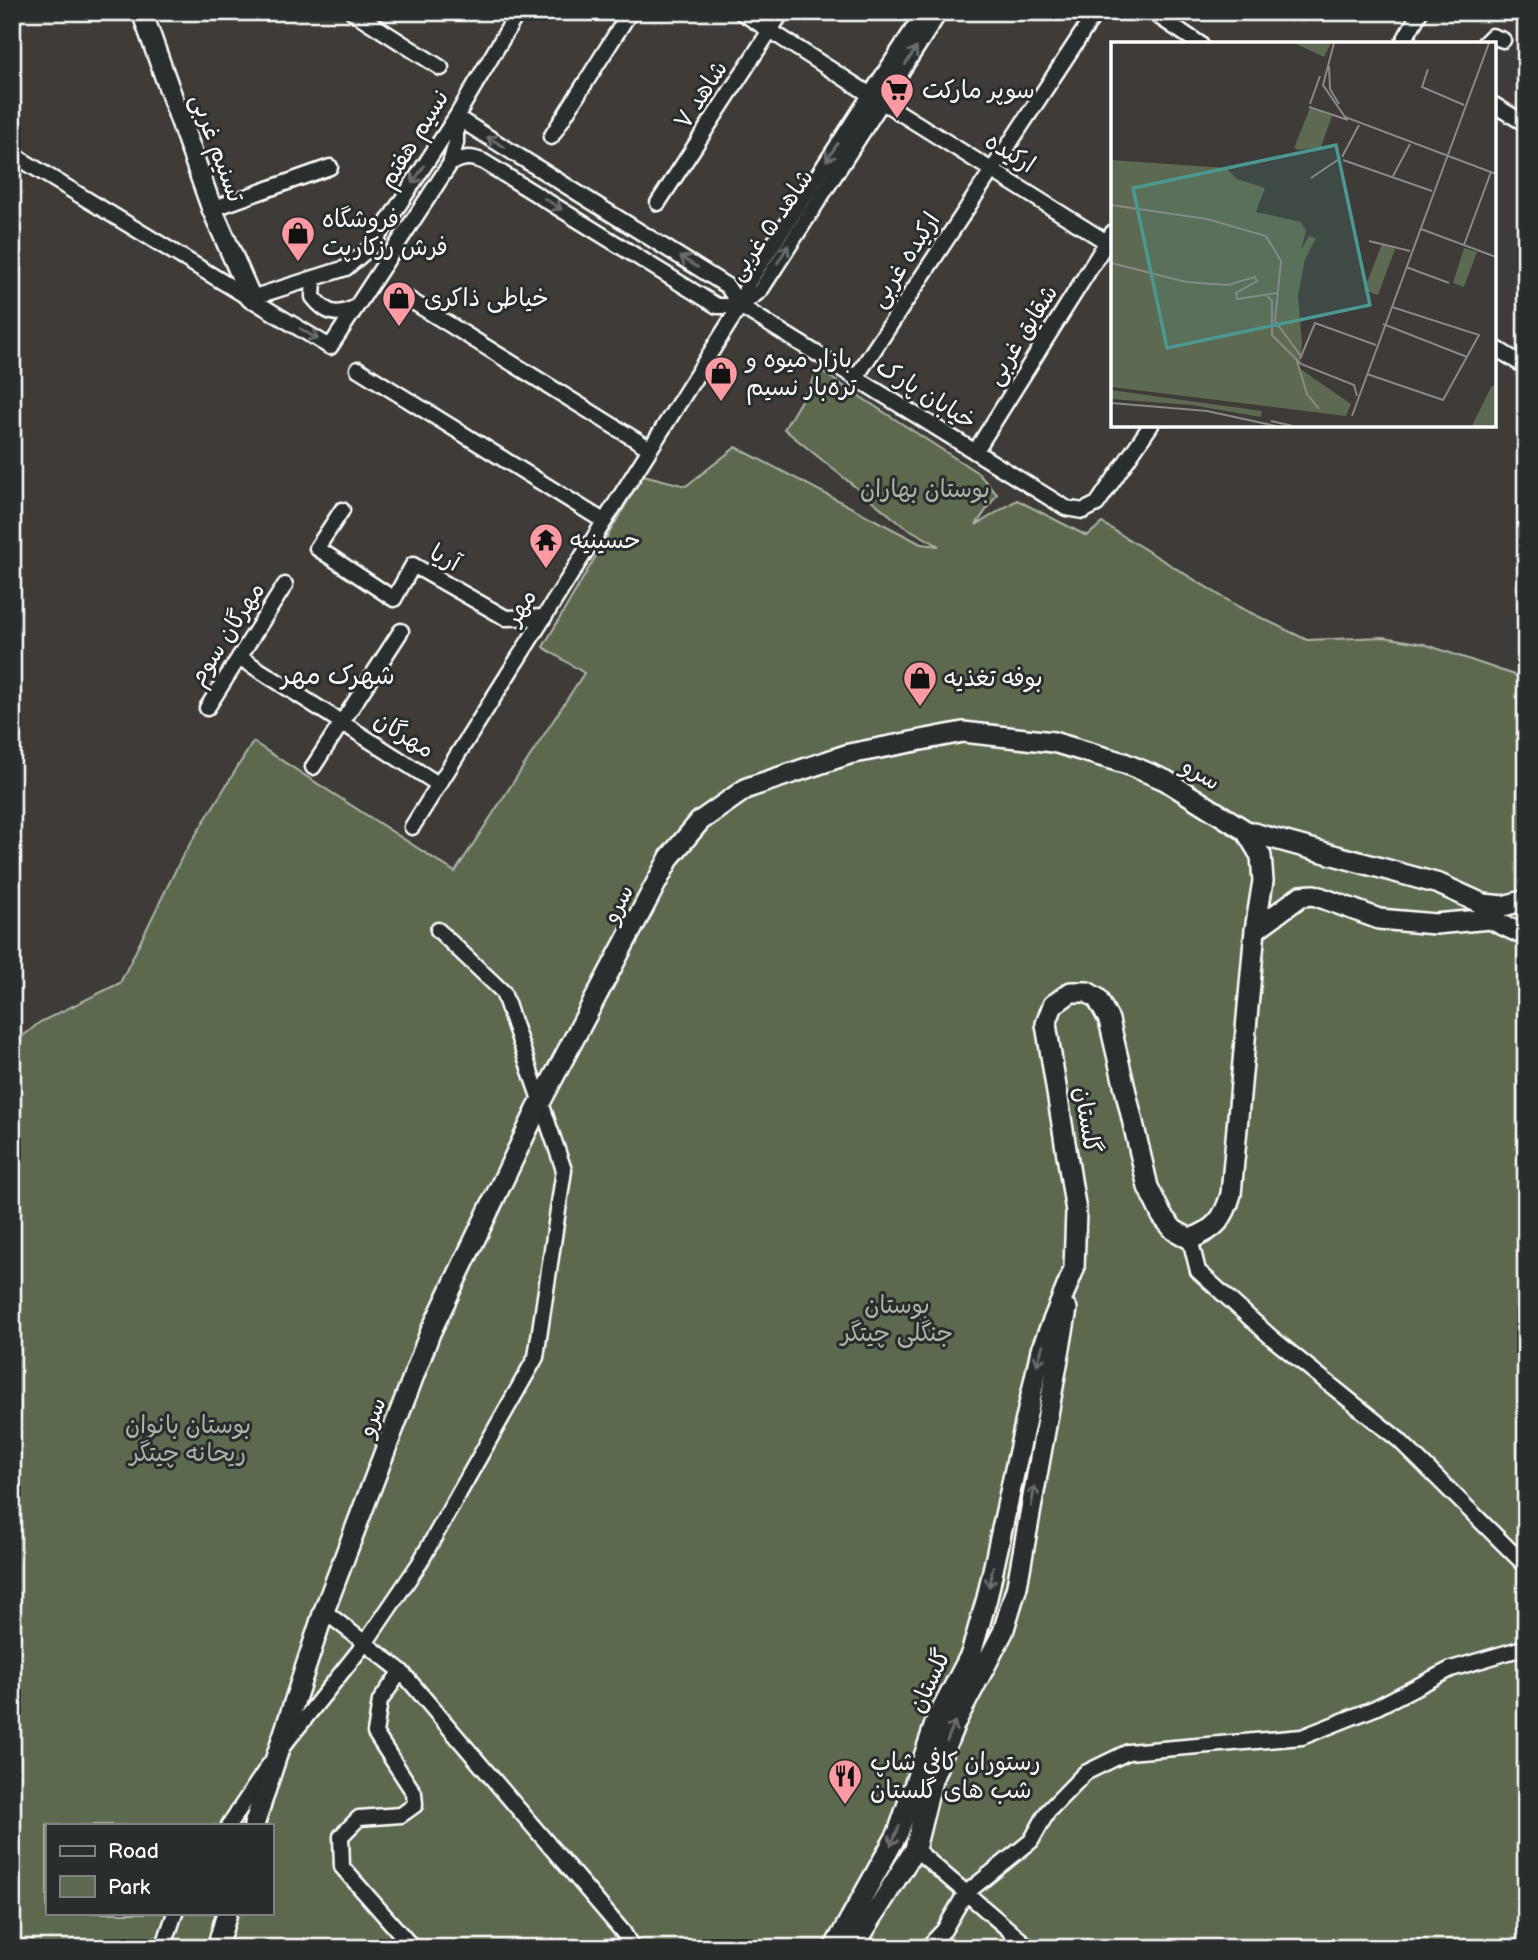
<svg xmlns="http://www.w3.org/2000/svg" width="1538" height="1960" font-family="'Balsamiq Sans','Playpen Sans Arabic',sans-serif">
<style>
.green{fill:#5d6950;stroke:#aeb4a8;stroke-width:2;fill-rule:evenodd}
.lines{fill:none;stroke-linecap:round;stroke-linejoin:round}
.street-casing{stroke:#fff;stroke-width:19}
.secondary-casing{stroke:#fff;stroke-width:24}
.street{stroke:#2a2d2e;stroke-width:14}
.secondary{stroke:#2a2d2e;stroke-width:19}
.oneway{stroke:#6a6c6d}
.labels{text-anchor:middle;dominant-baseline:central;stroke-width:6;stroke-linejoin:round;paint-order:stroke}
.poi-label{font-size:24px;fill:#fff;stroke:#2a2d2e;text-anchor:start}
.street-label{font-size:24px;fill:#fff;stroke:#2a2d2e}
.park-label{font-size:24px;fill:#aeb4a8;stroke:#2a2d2e}
.neighbourhood-label{font-size:26px;fill:#fff;stroke:#2a2d2e}
.inset-road{fill:none;stroke:#8b8988;stroke-width:2}
.view{fill:#4b9892;fill-opacity:0.15;stroke:#4b9892;stroke-width:3.5}
.inset-edge{fill:none;stroke:#fff;stroke-width:3.5}
</style>
<rect width="100%" height="100%" fill="#3e3b39"/>
<filter id="ink" filterUnits="userSpaceOnUse"><feTurbulence type="fractalNoise" baseFrequency=".0143" numOctaves="2"/><feDisplacementMap in="SourceGraphic" scale="14" xChannelSelector="R" yChannelSelector="G"/><feConvolveMatrix kernelMatrix="1 2 1 2 8 2 1 2 1" color-interpolation-filters="sRGB"/></filter>
<g filter="url(#ink)">
<path class="green" d="M819 370 978 473 997 494 976 525 1017 500 1087 536 1102 523 1239 607 1307 640 1384 637 1424 644 1526 679V1948H12V1045L40 1022 120 983 182 857 253 742 455 872 584 673 543 647 643 475 686 486 736 447 921 544 939 546 902 525 784 429ZM47 1825H271V1913H47Z"/>
<g class="lines">
<g class="street-casing">
<path id="street" d="M353 12 441 68
M741 12 869 94
M1152 12 1200 44
M1402 44 1420 12
M1484 44 1492 36 1503 40
M881 101 1113 246
M1494 105 1526 124
M456 117 727 286 740 306 1066 508 1083 511 1097 504 1151 425
M551 137 630 12
M12 154 330 347 450 164 456 143V117
M450 164C463 157 470 156 484 162L717 306H740
M658 203 782 12
M212 209 330 167
M314 279 313 297C326 313 335 317 354 308
M405 297 649 448
M251 298 346 268 372 246 456 117 518 12
M740 306 760 291 940 12
M1494 347 1526 367
M358 369 602 520
M856 377 1096 12
M975 452 1113 232
M342 510 317 548 394 599 413 565 506 618 542 617
M239 657 438 784
M207 708 285 585
M313 767 401 631
M412 827 740 306 748 283 924 12
M1190 1239 1198 1271 1272 1338 1399 1440 1526 1566
M324 1611 401 1671 623 1932 632 1948
M401 1671 380 1701 375 1733 414 1793 415 1805 401 1815 359 1818 341 1836 342 1867 413 1948
M283 1746 366 1642 419 1564 536 1357 564 1170 503 992 438 930
M229 1825 269 1765
M915 1849 1030 1948
M163 1948 175 1913
M927 1948 944 1930 965 1894 1031 1841 1048 1811 1085 1773 1128 1752 1302 1737 1375 1708 1451 1669 1526 1647"/>
</g>
<g class="secondary-casing">
<path id="secondary" d="M142 12 212 209 251 298
M1255 930 1301 896 1314 895 1379 919 1435 924 1490 919 1526 936
M254 1825 324 1611 430 1333 541 1101 670 857 700 821 747 788 849 754 963 732 1053 742 1124 763 1165 780 1246 831 1439 884 1483 904 1503 906 1526 900
M217 1948 227 1913
M834 1948 898 1833 936 1721 971 1654 987 1598 1041 1350 1074 1269 1076 1211 1046 1024 1053 1005 1071 992H1087L1097 998 1109 1020 1148 1187 1162 1216 1174 1230 1190 1239C1215 1230 1224 1219 1231 1194L1255 930 1263 881 1261 856 1246 831
M853 1948 915 1849 932 1780 955 1723 1003 1632 1017 1586 1067 1309"/>
</g>
<use href="#street" class="street"/>
<use href="#secondary" class="secondary"/>
</g>
<defs><path id="oneway-shaft" d="M-6 0H5M1.5-3L5.5 0L1.5 3" fill="none" stroke-width="1.6" stroke-linecap="round" stroke-linejoin="round" transform="scale(1.75)"/></defs>
<g class="oneway">
<use href="#oneway-shaft" transform="translate(911 56) rotate(-56)"/>
<use href="#oneway-shaft" transform="translate(496 142) rotate(-149)"/>
<use href="#oneway-shaft" transform="translate(832 152) rotate(123)"/>
<use href="#oneway-shaft" transform="translate(418 175) rotate(123)"/>
<use href="#oneway-shaft" transform="translate(553 204) rotate(32)"/>
<use href="#oneway-shaft" transform="translate(783 254) rotate(-58)"/>
<use href="#oneway-shaft" transform="translate(689 262) rotate(-148)"/>
<use href="#oneway-shaft" transform="translate(309 334) rotate(32)"/>
<use href="#oneway-shaft" transform="translate(1040 1355) rotate(106)"/>
<use href="#oneway-shaft" transform="translate(1033 1496) rotate(-80)"/>
<use href="#oneway-shaft" transform="translate(991 1577) rotate(102)"/>
<use href="#oneway-shaft" transform="translate(951 1731) rotate(-68)"/>
<use href="#oneway-shaft" transform="translate(895 1836) rotate(115)"/>
</g>
</g>
<defs>
<g id="supermarket-pin" transform="scale(1.75)"><path d="M0 17L-7.5 6A9.5 9.5 0 1 1 7.5 6Z" fill="#ff9aa2" stroke="#2a2d2e"/><path d="M-6-5.5h2.5l.6 2H6L4.5 2H-2.5L-4.4-4H-6ZM-1.5 3.2a1.3 1.3 0 1 0 .1 0ZM3 3.2a1.3 1.3 0 1 0 .1 0Z" fill="#111"/></g>
<g id="shop-pin" transform="scale(1.75)"><path d="M0 17L-7.5 6A9.5 9.5 0 1 1 7.5 6Z" fill="#ff9aa2" stroke="#2a2d2e"/><path d="M-5-2.5h2.3a2.7 3.5 0 0 1 5.4 0H5L5.5 6h-11ZM-1.5-2.5h3a1.5 2.3 0 0 0-3 0Z" fill="#111"/></g>
<g id="temple-pin" transform="scale(1.75)"><path d="M0 17L-7.5 6A9.5 9.5 0 1 1 7.5 6Z" fill="#ff9aa2" stroke="#2a2d2e"/><path d="M0-6L5-2H3V0L6.5 2.5H4V6H1.5V3h-3V6H-4V2.5H-6.5L-3 0V-2H-5Z" fill="#111"/></g>
<g id="restaurant-pin" transform="scale(1.75)"><path d="M0 17L-7.5 6A9.5 9.5 0 1 1 7.5 6Z" fill="#ff9aa2" stroke="#2a2d2e"/><path d="M-5-6h1v4h1v-4h1v4h1v-4h1v5L-1.5 .5V6h-2V.5L-5-1ZM5-6V6H3V1.5H1.5Q1.5-4 5-6Z" fill="#111"/></g>
</defs>
<g fill-rule="evenodd">
<use href="#supermarket-pin" x="897" y="90"/>
<use href="#shop-pin" x="298" y="233"/>
<use href="#shop-pin" x="399" y="298"/>
<use href="#shop-pin" x="721" y="373"/>
<use href="#temple-pin" x="546" y="540"/>
<use href="#shop-pin" x="920" y="678"/>
<use href="#restaurant-pin" x="845" y="1776"/>
</g>
<g class="labels">
<g class="poi-label">
<text x="922" y="90">سوپر مارکت</text>
<text x="322" y="219">فروشگاه<tspan x="322" dy="28">فرش رزکارپت</tspan></text>
<text x="424" y="298">خیاطی ذاکری</text>
<text x="746" y="359">بازار میوه و<tspan x="746" dy="28">تره‌بار نسیم</tspan></text>
<text x="570" y="540">حسینیه</text>
<text x="944" y="678">بوفه تغذیه</text>
<text x="870" y="1762">رستوران کافی شاپ<tspan x="870" dy="28">شب های گلستان</tspan></text>
</g>
<g class="street-label">
<text transform="translate(701 95) rotate(-57)">شاهد ۷</text>
<text transform="translate(414 139) rotate(-58)">نسیم هفتم</text>
<text transform="translate(217 148) rotate(70)">تسنیم غربی</text>
<text transform="translate(1010 153) rotate(32)">ارکیده</text>
<text transform="translate(771 225) rotate(-55)">شاهد ۵ غربی</text>
<text transform="translate(905 260) rotate(-57)">ارکیده غربی</text>
<text transform="translate(1022 335) rotate(-58)">شقایق غربی</text>
<text transform="translate(926 394) rotate(32)">خیابان پارک</text>
<text transform="translate(445 558) rotate(28)">آریا</text>
<text transform="translate(521 607) rotate(-58)">مهر</text>
<text transform="translate(227 634) rotate(-57)">مهرگان سوم</text>
<text transform="translate(404 735) rotate(32)">مهرگان</text>
<text transform="translate(1201 774) rotate(32)">سرو</text>
<text transform="translate(618 904) rotate(-62)">سرو</text>
<text transform="translate(1087 1120) rotate(81)">گلستان</text>
<text transform="translate(372 1417) rotate(-69)">سرو</text>
<text transform="translate(930 1681) rotate(-65)">گلستان</text>
</g>
<g class="park-label">
<text x="925" y="489">بوستان بهاران</text>
<text x="897" y="1305">بوستان<tspan x="897" dy="28">جنگلی چیتگر</tspan></text>
<text x="188" y="1425">بوستان بانوان<tspan x="188" dy="28">ریحانه چیتگر</tspan></text>
</g>
<g class="neighbourhood-label">
<text x="338" y="676">شهرک مهر</text>
</g>
</g>
<g transform="translate(1111 42)">
<rect width="385" height="385" fill="#3e3b39"/>
<path d="M183 1H220L213 15ZM199 66 221 74 210 105 188 108 183 106ZM0 118 115 126 126 137 154 146 145 170 190 180 195 189 190 208 198 194 205 196 194 217 187 253 191 302 188 326 240 362 235 374 0 345ZM271 202 284 207 267 253 253 248ZM353 206 366 210 353 245 342 241ZM385 343V384H361L380 345ZM0 348 151 369 150 375 80 363 0 357Z" fill="#5d6950"/>
<path class="inset-road" d="M223 1 212 43 234 75 385 132M218 24 219 47 228 62M317 27 311 45 353 63M199 62 209 34M198 65 237 78M231 115 248 83M232 118 321 149M282 134 299 102M200 136 228 117M0 163 96 177 155 194 170 219 164 279 190 314M310 187 385 215M258 199 299 209M353 203 380 130M0 221 75 240 117 243 144 235 146 239 125 251 126 257 166 251M295 225 338 241M156 254 161 259V293L190 322 243 343 246 354M272 282 356 315M185 316 196 352 208 367M189 317 204 281 265 303M256 332 332 358 368 293 281 265M0 361 96 369 165 384M241 374 378 1M160 379 182 384"/>
<path class="view" d="M225 103 259 263 56 306 22 146Z"/>
<rect width="385" height="385" class="inset-edge"/>
</g>
<rect width="1538" height="1960" fill="none" stroke="#2a2d2e" stroke-width="42"/>
<rect x="21" y="21" width="1496" height="1918" fill="none" stroke="#fff" stroke-width="2.5" filter="url(#ink)"/>
<rect x="46" y="1824" width="228" height="91" fill="#2a2d2e" stroke="#7f8182" stroke-width="2"/>
<rect x="60" y="1846" width="35" height="10" fill="#2a2d2e" stroke="#7f8182" stroke-width="2"/>
<text x="108" y="1858" font-size="21" fill="#ffffff">Road</text>
<rect x="60" y="1876" width="35" height="21" fill="#5d6950" stroke="#7f8182" stroke-width="2"/>
<text x="108" y="1894" font-size="21" fill="#ffffff">Park</text>
</svg>
